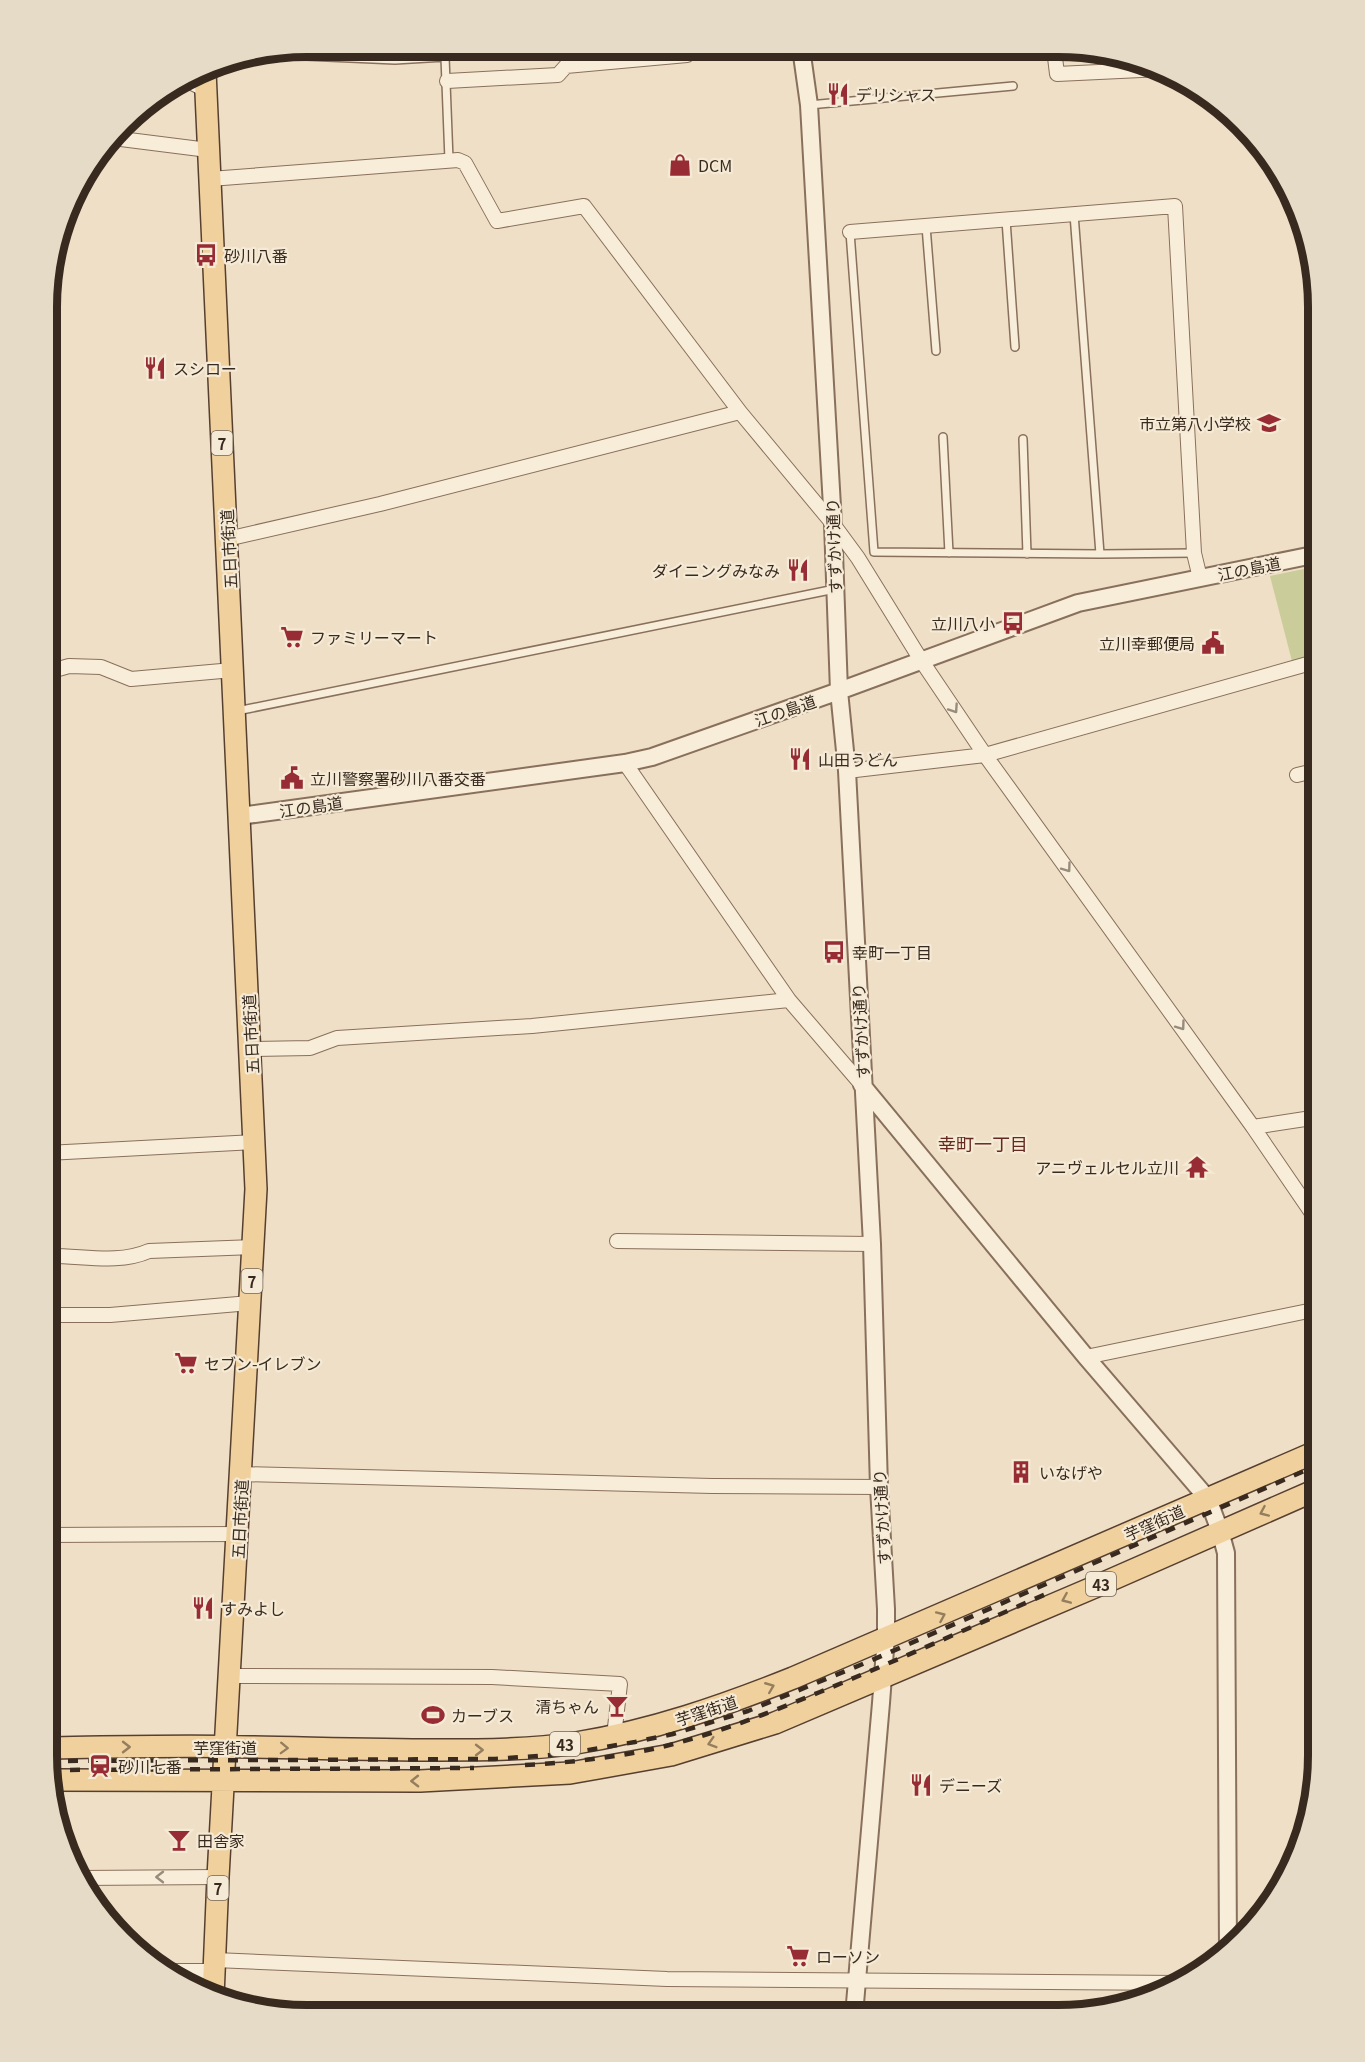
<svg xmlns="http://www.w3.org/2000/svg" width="1365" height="2062" font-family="Georgia,'Noto Sans JP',serif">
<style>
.green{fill:#cacc99}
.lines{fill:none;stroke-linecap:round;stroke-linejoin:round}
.service-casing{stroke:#89705c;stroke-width:10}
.minor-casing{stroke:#89705c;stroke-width:16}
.tertiary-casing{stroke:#89705c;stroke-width:20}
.primary-casing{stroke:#573f30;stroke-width:24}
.service{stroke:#f8edd9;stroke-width:7}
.minor{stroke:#f8edd9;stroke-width:14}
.tertiary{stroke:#f8edd9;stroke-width:16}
.primary{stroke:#f0d19e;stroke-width:21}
.rail{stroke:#392a1f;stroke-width:4.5;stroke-dasharray:10 10;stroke-linecap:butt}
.oneway{stroke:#988c7c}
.oneway2{stroke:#947e5e}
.labels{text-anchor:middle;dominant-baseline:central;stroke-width:4.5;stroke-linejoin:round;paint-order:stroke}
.shield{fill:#f5ead5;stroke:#716456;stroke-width:1.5}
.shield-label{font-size:15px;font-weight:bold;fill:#392a1f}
.poi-label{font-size:16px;fill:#392a1f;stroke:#f5ead5;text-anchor:start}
.street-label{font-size:16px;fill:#392a1f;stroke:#f5ead5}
.neighbourhood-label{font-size:18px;fill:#65291f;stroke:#f5ead5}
.rim{fill:none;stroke:#392a1f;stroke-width:8}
</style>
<rect width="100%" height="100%" fill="#eedfc6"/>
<path class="green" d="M1318 566V657L1293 665 1270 576Z"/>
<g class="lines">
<g class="service-casing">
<path id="service" d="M563 47 566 66
M260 54 395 60 445 57 449 160
M809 105 1013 86
M1074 214 1100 554
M1006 220 1015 347
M926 226 936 351
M850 232 874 552 1100 554 1194 553
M943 437 949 553
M1023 439 1027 554
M237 711 835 589"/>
</g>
<g class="minor-casing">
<path id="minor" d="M1054 49 1057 74 1162 69
M188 81 206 90
M447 81 558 75 566 66 687 55V48
M113 138 208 150
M210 179 458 160 465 163 497 221 584 206 740 412
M850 232 1175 206 1194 553 1200 578
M227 539 380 504 740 412 833 524 858 558 921 660 985 755 1253 1127 1318 1222
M48 672 69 666 101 667 131 679 233 670
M847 771 985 755 1318 661
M1297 775 1318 770
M789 1000 862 1085
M251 1049 310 1048 337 1038 532 1026 789 1000 625 763
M1253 1127 1318 1117
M47 1153 255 1142
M617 1241 872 1244
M47 1256C81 1255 117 1265 149 1251L254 1247
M47 1315H110L250 1303
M1086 1357 1318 1309
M241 1474 712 1486 879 1487
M47 1535 238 1534
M230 1676 492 1677 620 1684 614 1736
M80 1878 218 1877
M215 1960 667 1979 1180 1983
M164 1971H214"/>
</g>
<g class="tertiary-casing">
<path id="tertiary" d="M801 48 809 105 833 524 839 691 847 771 872 1244 879 1487 886 1609V1636L881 1703 854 2015
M240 816 625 763 652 757 839 691 1078 603 1318 554
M862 1085 1086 1357 1208 1499 1220 1531 1226 1553 1228 1951"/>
</g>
<g class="primary-casing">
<path id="primary" d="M205 71 256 1189 218 1877 213 1997
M47 1748C114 1747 183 1745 250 1747 312 1748 374 1750 436 1750 483 1750 530 1750 576 1743 651 1731 723 1706 793 1678L1318 1451
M52 1780 420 1781 570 1773 671 1755 775 1723 1097 1586 1318 1489"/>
</g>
<use href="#service" class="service"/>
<use href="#minor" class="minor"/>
<use href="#tertiary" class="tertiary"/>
<use href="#primary" class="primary"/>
<path class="rail" d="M48 1761 495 1759 565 1754 635 1742 673 1734 748 1711 870 1661 1318 1465
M525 1765C563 1763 601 1759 638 1752 701 1740 761 1716 820 1692 896 1661 971 1627 1046 1594
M50 1770 474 1768"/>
</g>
<defs><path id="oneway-chevron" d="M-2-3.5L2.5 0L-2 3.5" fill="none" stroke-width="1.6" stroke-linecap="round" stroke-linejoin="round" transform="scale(1.5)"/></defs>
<g class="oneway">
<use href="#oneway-chevron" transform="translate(954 709) rotate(56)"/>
<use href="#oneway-chevron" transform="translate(1067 868) rotate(54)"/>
<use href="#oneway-chevron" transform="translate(1181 1026) rotate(54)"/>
<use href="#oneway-chevron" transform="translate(160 1877) rotate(180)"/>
</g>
<g class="oneway2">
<use href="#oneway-chevron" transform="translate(1264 1512) rotate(156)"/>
<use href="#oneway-chevron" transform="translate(1066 1599) rotate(157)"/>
<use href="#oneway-chevron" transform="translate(941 1616) rotate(-24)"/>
<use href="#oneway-chevron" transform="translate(770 1687) rotate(-22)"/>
<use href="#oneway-chevron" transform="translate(712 1743) rotate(163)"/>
<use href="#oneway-chevron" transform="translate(126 1747)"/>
<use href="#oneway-chevron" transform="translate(284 1748) rotate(2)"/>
<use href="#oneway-chevron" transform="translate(479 1750)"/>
<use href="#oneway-chevron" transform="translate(415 1781) rotate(179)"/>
</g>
<defs>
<g id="restaurant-bare" transform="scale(1.8)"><path d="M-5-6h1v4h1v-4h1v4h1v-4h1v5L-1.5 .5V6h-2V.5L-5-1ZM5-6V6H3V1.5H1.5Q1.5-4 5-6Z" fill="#972c35" stroke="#f5ead5" stroke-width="2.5" paint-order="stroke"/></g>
<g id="shop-bare" transform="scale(1.8)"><path d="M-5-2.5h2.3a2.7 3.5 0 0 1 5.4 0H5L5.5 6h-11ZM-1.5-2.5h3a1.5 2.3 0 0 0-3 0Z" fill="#972c35" stroke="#f5ead5" stroke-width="2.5" paint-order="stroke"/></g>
<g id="bus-bare" transform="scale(1.8)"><path d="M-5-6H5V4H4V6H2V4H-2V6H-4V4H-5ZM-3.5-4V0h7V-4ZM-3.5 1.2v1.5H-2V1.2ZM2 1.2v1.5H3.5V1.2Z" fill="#972c35" stroke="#f5ead5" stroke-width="2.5" paint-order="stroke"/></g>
<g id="school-bare" transform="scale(1.8)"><path d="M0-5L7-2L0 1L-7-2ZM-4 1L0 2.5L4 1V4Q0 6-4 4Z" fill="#972c35" stroke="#f5ead5" stroke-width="2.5" paint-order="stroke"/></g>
<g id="supermarket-bare" transform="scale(1.8)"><path d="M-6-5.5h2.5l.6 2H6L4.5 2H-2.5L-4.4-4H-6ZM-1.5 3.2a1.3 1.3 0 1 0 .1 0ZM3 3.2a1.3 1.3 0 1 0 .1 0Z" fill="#972c35" stroke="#f5ead5" stroke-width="2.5" paint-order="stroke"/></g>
<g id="civic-bare" transform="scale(1.8)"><path d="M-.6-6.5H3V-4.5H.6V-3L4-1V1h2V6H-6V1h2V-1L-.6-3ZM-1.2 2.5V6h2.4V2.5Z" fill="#972c35" stroke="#f5ead5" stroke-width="2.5" paint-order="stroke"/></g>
<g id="temple-bare" transform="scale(1.8)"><path d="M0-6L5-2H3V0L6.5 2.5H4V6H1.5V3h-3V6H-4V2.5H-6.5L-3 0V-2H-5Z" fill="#972c35" stroke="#f5ead5" stroke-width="2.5" paint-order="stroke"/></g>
<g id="building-bare" transform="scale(1.8)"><path d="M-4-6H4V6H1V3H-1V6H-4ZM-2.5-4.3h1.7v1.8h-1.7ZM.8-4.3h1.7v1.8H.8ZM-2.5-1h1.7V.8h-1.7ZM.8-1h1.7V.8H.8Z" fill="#972c35" stroke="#f5ead5" stroke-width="2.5" paint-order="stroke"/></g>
<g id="bar-bare" transform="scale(1.8)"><path d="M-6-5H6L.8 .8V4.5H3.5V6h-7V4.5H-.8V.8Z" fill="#972c35" stroke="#f5ead5" stroke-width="2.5" paint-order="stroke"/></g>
<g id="stadium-bare" transform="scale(1.8)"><path d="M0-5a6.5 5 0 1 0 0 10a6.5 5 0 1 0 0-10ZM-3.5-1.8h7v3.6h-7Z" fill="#972c35" stroke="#f5ead5" stroke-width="2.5" paint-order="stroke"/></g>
<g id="station-bare" transform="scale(1.8)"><path d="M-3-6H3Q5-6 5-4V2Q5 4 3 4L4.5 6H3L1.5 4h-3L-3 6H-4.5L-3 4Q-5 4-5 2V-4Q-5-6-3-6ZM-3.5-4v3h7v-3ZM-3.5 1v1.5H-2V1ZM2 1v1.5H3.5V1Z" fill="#972c35" stroke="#f5ead5" stroke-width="2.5" paint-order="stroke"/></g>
</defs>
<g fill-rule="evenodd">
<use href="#restaurant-bare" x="838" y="94"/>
<use href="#shop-bare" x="680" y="165"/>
<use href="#bus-bare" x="206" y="255"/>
<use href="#restaurant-bare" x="155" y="368"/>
<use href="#school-bare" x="1269" y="423"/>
<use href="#restaurant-bare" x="798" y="570"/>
<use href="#bus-bare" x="1013" y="623"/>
<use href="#supermarket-bare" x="292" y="637"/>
<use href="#civic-bare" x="1213" y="643"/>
<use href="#restaurant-bare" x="800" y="759"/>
<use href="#civic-bare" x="292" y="778"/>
<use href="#bus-bare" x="834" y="952"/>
<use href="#temple-bare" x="1197" y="1167"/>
<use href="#supermarket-bare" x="186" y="1363"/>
<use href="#building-bare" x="1021" y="1472"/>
<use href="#restaurant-bare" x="203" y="1608"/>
<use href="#bar-bare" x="617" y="1706"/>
<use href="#stadium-bare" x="433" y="1715"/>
<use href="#station-bare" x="100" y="1766"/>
<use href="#restaurant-bare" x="921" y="1785"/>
<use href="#bar-bare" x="179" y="1840"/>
<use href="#supermarket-bare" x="798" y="1956"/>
</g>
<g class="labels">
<g class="shield">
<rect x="211.5" y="431" width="21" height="24" rx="4.5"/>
<rect x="241.5" y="1269" width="21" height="24" rx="4.5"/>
<rect x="1086" y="1572" width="30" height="24" rx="4.5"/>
<rect x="550" y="1732" width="30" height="24" rx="4.5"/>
<rect x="207.5" y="1876" width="21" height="24" rx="4.5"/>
</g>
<g class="shield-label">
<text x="222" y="443">7</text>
<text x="252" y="1281">7</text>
<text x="1101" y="1584">43</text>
<text x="565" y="1744">43</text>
<text x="218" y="1888">7</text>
</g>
<g class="poi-label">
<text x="856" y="94">デリシャス</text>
<text x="698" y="165">DCM</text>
<text x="224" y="255">砂川八番</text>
<text x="173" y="368">スシロー</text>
<text x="1251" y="423" text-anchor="end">市立第八小学校</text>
<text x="780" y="570" text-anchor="end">ダイニングみなみ</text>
<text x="995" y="623" text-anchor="end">立川八小</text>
<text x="310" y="637">ファミリーマート</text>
<text x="1195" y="643" text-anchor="end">立川幸郵便局</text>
<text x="818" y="759">山田うどん</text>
<text x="310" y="778">立川警察署砂川八番交番</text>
<text x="852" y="952">幸町一丁目</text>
<text x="1179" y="1167" text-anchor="end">アニヴェルセル立川</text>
<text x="204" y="1363">セブン-イレブン</text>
<text x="1039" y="1472">いなげや</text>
<text x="221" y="1608">すみよし</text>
<text x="599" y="1706" text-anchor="end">清ちゃん</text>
<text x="451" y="1715">カーブス</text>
<text x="118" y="1766">砂川七番</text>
<text x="939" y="1785">デニーズ</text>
<text x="197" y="1840">田舎家</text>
<text x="816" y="1956">ローソン</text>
</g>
<g class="street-label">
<text transform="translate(833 546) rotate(-92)">すずかけ通り</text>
<text transform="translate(228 549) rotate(-93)">五日市街道</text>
<text transform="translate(1249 568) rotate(-11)">江の島道</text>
<text transform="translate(785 710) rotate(-19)">江の島道</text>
<text transform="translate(311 806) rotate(-8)">江の島道</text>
<text transform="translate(860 1031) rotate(-93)">すずかけ通り</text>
<text transform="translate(250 1034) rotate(-93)">五日市街道</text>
<text transform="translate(881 1517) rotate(-93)">すずかけ通り</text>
<text transform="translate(239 1519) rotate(-87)">五日市街道</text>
<text transform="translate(1154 1522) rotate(-24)">芋窪街道</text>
<text transform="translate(706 1710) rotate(-18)">芋窪街道</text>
<text x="225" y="1747">芋窪街道</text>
</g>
<g class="neighbourhood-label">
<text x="983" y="1143">幸町一丁目</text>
</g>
</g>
<path d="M0 0H1365V2062H0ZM307 57H1058A250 250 0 0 1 1308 307V1755A250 250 0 0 1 1058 2005H307A250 250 0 0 1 57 1755V307A250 250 0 0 1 307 57Z" fill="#e6dbc6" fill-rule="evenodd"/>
<path class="rim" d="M307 57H1058A250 250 0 0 1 1308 307V1755A250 250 0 0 1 1058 2005H307A250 250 0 0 1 57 1755V307A250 250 0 0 1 307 57Z"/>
</svg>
